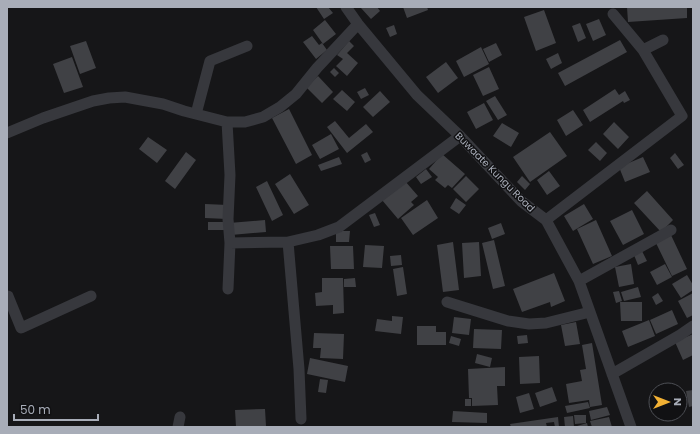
<svg xmlns="http://www.w3.org/2000/svg" width="700" height="434" font-family="Poppins,sans-serif">
<style>
.building{fill:#404145}
.lines{fill:none;stroke-linecap:round;stroke-linejoin:round}
.minor{stroke:#37383d;stroke-width:11}
.labels{text-anchor:middle;dominant-baseline:central;stroke-width:3;stroke-linejoin:round;paint-order:stroke}
.street-label{font-size:10px;fill:#a8adb8;stroke:#111113}
</style>
<rect width="100%" height="100%" fill="#161618"/>
<path class="building" d="M316 7H328L333 13 324 19Z
M362 7H377L380 11 371 19 361 8Z
M403 7H427L428 10 407 18Z
M627 7H687V18L628 22Z
M544 10 556 43 536 51 524 17Z
M599 19 606 35 593 41 586 24Z
M325 20 336 34 323 44 313 30Z
M580 23 586 38 578 42 572 26Z
M394 25 397 34 390 37 386 28Z
M312 36 319 45 322 43 327 50 316 59 303 42Z
M620 40 627 52 565 86 558 73Z
M86 41 96 68 80 74 70 46Z
M349 41 354 46 347 53 358 63 347 76 336 66 343 59 337 55Z
M496 43 502 55 489 62 483 49Z
M481 47 489 64 464 77 456 61Z
M558 53 562 63 551 69 546 59Z
M72 57 83 87 64 93 53 64Z
M446 62 458 78 438 93 426 77Z
M489 67 499 89 483 96 473 75Z
M334 68 339 73 335 77 330 72Z
M318 76 333 92 322 103 306 87Z
M365 88 369 95 361 99 357 92Z
M615 89 619 95 625 91 630 100 624 103 623 101 590 122 583 110Z
M342 90 355 102 347 111 333 99Z
M380 91 390 102 373 117 363 107Z
M495 96 507 115 498 120 486 101Z
M484 103 493 120 476 129 467 112Z
M289 109 312 155 296 164 272 118Z
M573 110 583 125 566 136 557 120Z
M335 121 349 138 366 124 373 132 347 153 327 127Z
M614 122 629 137 618 149 603 134Z
M502 123 519 133 511 147 493 136Z
M550 132 567 156 530 182 513 157Z
M331 134 339 149 320 159 312 145Z
M148 137 167 150 157 163 139 149Z
M596 142 607 153 600 161 588 150Z
M186 152 196 160 175 189 165 181Z
M367 152 371 160 365 163 361 155Z
M675 153 684 165 678 169 670 158Z
M442 154 465 174 452 188 448 185 445 188 435 180 438 177 429 169Z
M339 157 342 164 321 171 318 165Z
M643 157 650 172 625 182 619 167Z
M426 169 432 177 421 184 416 177Z
M549 171 560 186 547 195 537 180Z
M290 174 309 205 294 214 275 184Z
M466 176 479 189 466 202 453 189Z
M522 176 530 184 525 190 517 182Z
M267 181 283 215 272 221 256 187Z
M405 181 418 196 411 202 414 205 398 219 382 200Z
M647 191 673 220 661 232 634 203Z
M456 198 466 205 459 214 450 208Z
M427 200 438 218 413 235 401 218Z
M205 204 228 205 227 219 205 218Z
M584 204 593 219 573 231 564 216Z
M632 210 644 234 623 245 610 221Z
M375 213 380 225 374 227 369 215Z
M265 220 266 232 231 235 229 223Z
M596 220 612 256 593 264 577 229Z
M208 222H228V230H208Z
M501 223 505 234 492 239 488 228Z
M336 231H350L349 242H336Z
M671 235 687 269 672 276 656 243Z
M494 240 505 286 493 289 482 243Z
M453 242 459 290 443 292 437 245Z
M479 242 481 276 464 278 462 243Z
M365 245 384 246 382 268 363 267Z
M330 246H353L354 269H331Z
M642 251 647 261 638 265 634 255Z
M401 255 402 265 391 266 390 256Z
M631 264 634 284 619 287 615 267Z
M665 264 672 277 657 285 650 272Z
M403 267 407 294 397 296 393 269Z
M554 273 565 301 551 307 550 302 522 312 513 289Z
M687 275 693 285V290L681 298 672 284Z
M322 278H343L344 313 333 314V305L316 306 315 293 322 292Z
M355 278 356 287H344V279Z
M638 287 641 297 624 301 621 292Z
M619 291 622 301 616 303 613 292Z
M658 293 663 301 656 305 652 297Z
M693 293V315L687 318 678 301Z
M620 302H642V321H621Z
M672 310 678 324 656 334 650 320Z
M392 316 403 317 401 334 375 331 377 319 392 321Z
M454 317 471 319 469 335 452 333Z
M649 320 655 336 628 347 622 331Z
M576 322 580 344 565 346 561 325Z
M417 326H436V332H446V345H417Z
M474 329 502 330 501 349 473 348Z
M314 333 344 334 343 359 320 358 321 348H313Z
M693 334V355L683 360 675 342Z
M527 335 528 343 518 344 517 336Z
M451 336 461 339 459 346 449 343Z
M592 343 602 405 590 407 589 400 569 403 566 384 582 381 580 370 586 369 582 345Z
M477 354 492 358 490 367 475 363Z
M539 356 540 383 520 384 519 357Z
M310 358 348 366 345 382 307 374Z
M505 367V386H497L498 405 472 406V398H469L468 369Z
M320 379 328 380 326 393 318 392Z
M552 387 557 401 540 407 535 393Z
M693 390V406L689 407 686 391Z
M529 393 534 409 520 413 516 397Z
M465 399H471V406H465Z
M588 402 590 408 567 413 565 406Z
M607 407 610 415 591 420 589 411Z
M265 409 266 426 236 427 235 410Z
M453 411 487 413V423L452 422Z
M574 415H586V423L575 424Z
M573 416 574 427H565L564 417Z
M558 417 559 427H555L554 422 546 423 547 427H511L510 424Z
M609 417 612 427H592L590 421Z
M587 423 588 427H578L577 426Z"/>
<g class="lines">
<path class="minor" d="M346 7 358 24 417 95 460 136 521 201 546 220 579 281 631 427
M613 14 643 50
M196 114 210 61 247 46
M227 122 230 175 228 219 230 243 228 289
M7 133 43 118 93 101 109 98 125 97 163 104 184 111 227 122H245L263 117 280 107 296 94 317 68 358 24
M546 220 682 116 643 50 663 40
M230 243 288 242
M579 281 671 230
M7 297 8 296 21 328 91 296
M447 302 508 321 529 324 546 323 590 312
M612 374 680 335 693 326
M301 419 299 369 288 242 318 235 339 227 460 136
M178 427 180 417"/>
</g>
<g class="labels">
<g class="street-label">
<text transform="translate(495 172) rotate(45)">Buwaate Kungu Road</text>
</g>
</g>
<rect width="700" height="434" fill="none" stroke="#a8adb8" stroke-width="16"/>
<g transform="translate(668 402) rotate(90)"><circle r="19" fill="#111113" stroke="#4d4f55"/>
<path d="M0-3L7 15L0 10L-7 15Z" fill="#f2b134"/>
<text y="-6" font-size="11" font-weight="bold" text-anchor="middle" fill="#a8adb8">N</text>
</g>
<path d="M14 414v6h84v-6" fill="none" stroke="#a8adb8" stroke-width="2"/>
<text x="20" y="414" font-size="12" fill="#a8adb8" stroke="#111113" stroke-width="3" paint-order="stroke">50 m</text>
</svg>
